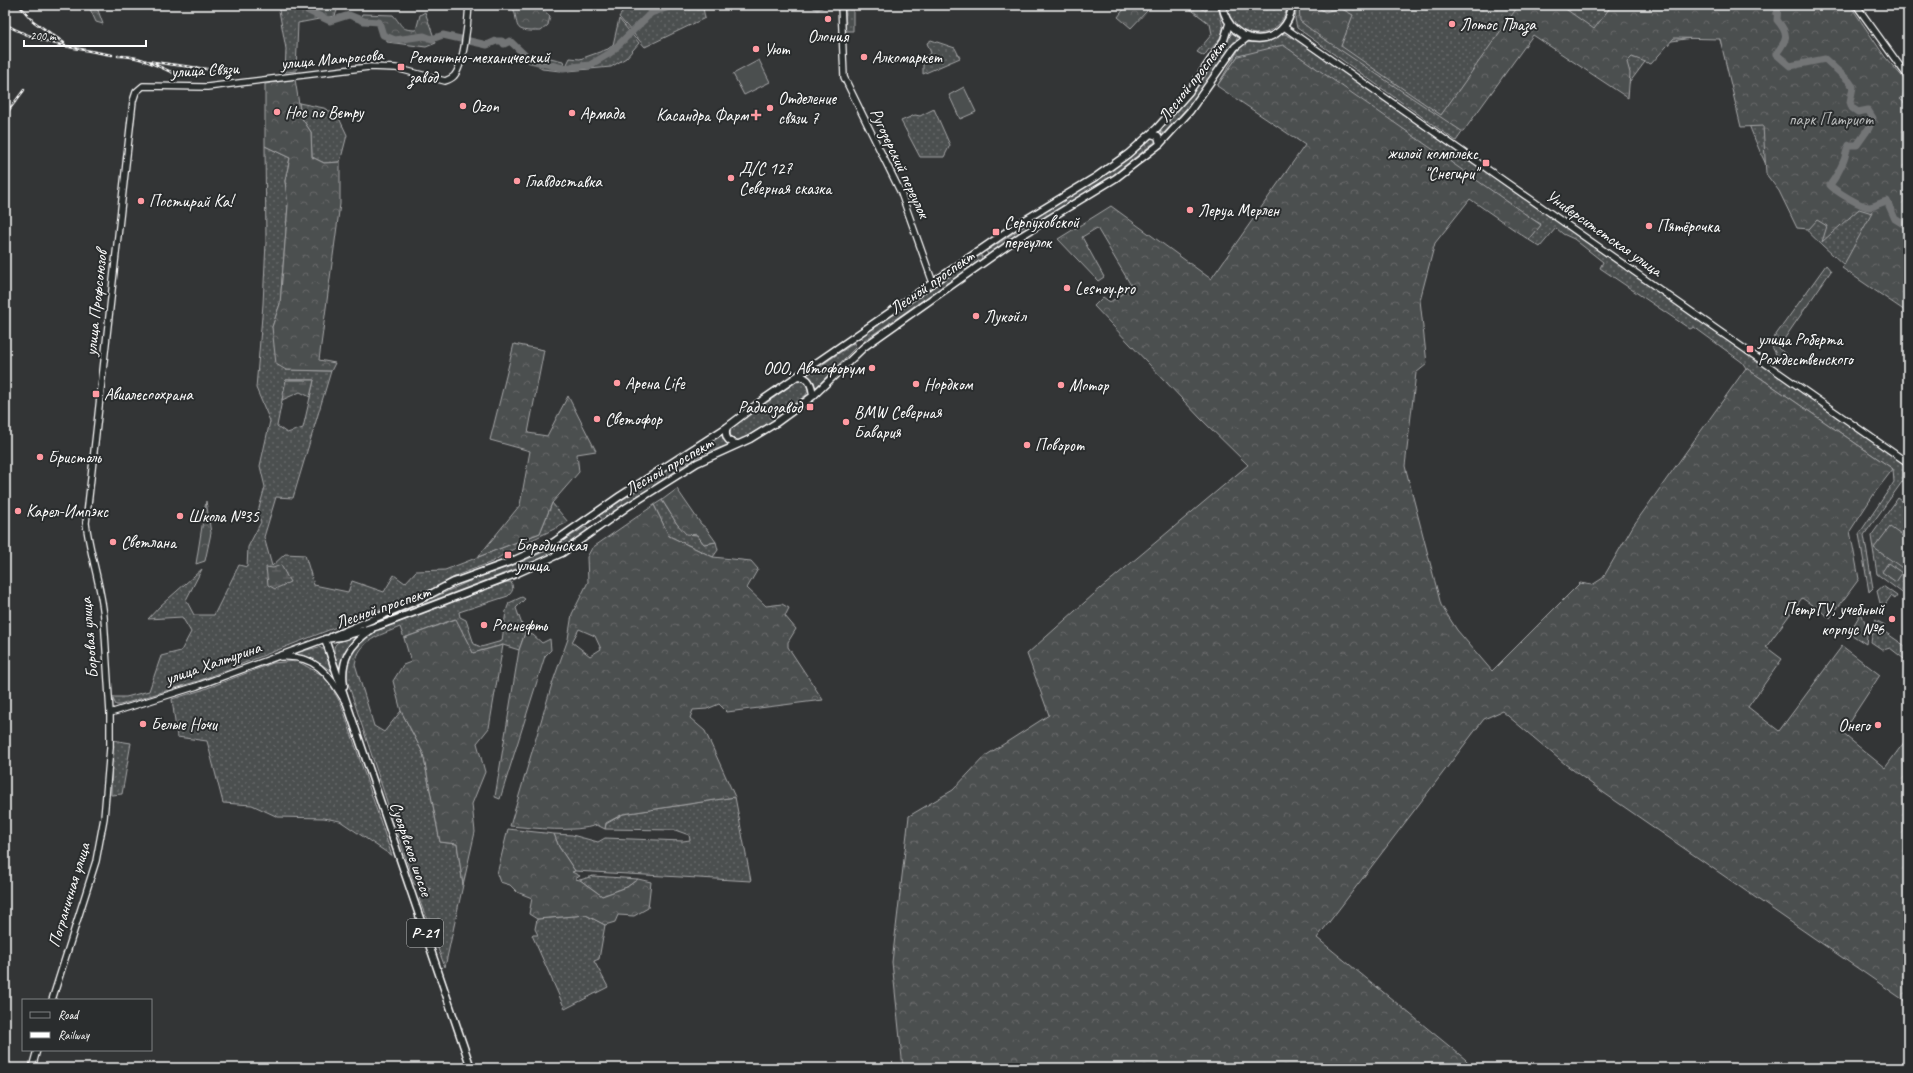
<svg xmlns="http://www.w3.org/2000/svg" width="1913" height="1073" font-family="Caveat,sans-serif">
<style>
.grass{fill:url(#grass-dots);stroke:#a6a7a8;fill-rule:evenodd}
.forest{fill:url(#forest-crowns);stroke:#a6a7a8;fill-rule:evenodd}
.wetland{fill:url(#wetland-marsh);stroke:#a6a7a8}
.pitch{fill:#4c4f50;stroke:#a6a7a8}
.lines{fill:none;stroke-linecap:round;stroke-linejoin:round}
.river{stroke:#737576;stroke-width:7}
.secondary-casing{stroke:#fff;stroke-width:8}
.primary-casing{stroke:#fff;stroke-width:9}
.secondary{stroke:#2a2d2e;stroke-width:5.5}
.primary{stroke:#2a2d2e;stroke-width:6}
.rail-casing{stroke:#fff;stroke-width:2.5}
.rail{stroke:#2a2d2e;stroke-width:1;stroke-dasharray:3;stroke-linecap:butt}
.poi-dot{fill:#ff9aa2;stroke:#2a2d2e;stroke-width:1.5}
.labels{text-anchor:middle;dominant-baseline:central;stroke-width:4;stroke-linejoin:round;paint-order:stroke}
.shield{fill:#2a2d2e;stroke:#bfc0c0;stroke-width:1}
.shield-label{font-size:16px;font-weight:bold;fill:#fff}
.poi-label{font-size:17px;fill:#fff;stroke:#2a2d2e;text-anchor:start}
.street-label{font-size:17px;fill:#fff;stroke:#2a2d2e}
.park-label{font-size:17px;fill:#b7b9b9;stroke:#2a2d2e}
</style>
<defs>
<pattern id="grass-dots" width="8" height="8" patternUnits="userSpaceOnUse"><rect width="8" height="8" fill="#4c4f50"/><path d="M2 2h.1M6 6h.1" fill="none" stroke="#67696a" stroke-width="1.8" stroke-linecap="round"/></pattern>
<pattern id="forest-crowns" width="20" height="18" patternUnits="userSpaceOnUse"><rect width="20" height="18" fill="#4c4f50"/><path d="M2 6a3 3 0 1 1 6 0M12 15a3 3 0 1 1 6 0" fill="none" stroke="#67696a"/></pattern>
<pattern id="wetland-marsh" width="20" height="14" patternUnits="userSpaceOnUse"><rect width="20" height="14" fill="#4c4f50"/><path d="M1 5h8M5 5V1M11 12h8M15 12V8" fill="none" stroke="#67696a"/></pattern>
</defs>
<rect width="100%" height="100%" fill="#333536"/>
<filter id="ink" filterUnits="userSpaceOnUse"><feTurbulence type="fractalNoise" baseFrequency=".025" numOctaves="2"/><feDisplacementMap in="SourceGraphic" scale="8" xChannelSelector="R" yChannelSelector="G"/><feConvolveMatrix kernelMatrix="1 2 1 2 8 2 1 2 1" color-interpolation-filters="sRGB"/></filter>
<g filter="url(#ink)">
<path class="grass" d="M278 5H339L335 16 298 23 296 71 285 72 286 49Z
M627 5H710L703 8 705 18 645 47 619 17Z
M846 5H853V31H845Z
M1185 5H1195L1206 11V5H1219C1220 29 1231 27 1211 49H1209L1204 56 1197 52 1212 34 1210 24Z
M1227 5H1287V7C1280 44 1230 42 1227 5Z
M1297 5H1845L1908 92V190L1847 268C1834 255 1809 235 1799 221 1759 166 1739 98 1718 34L1659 43 1624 90 1532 32 1456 141 1297 28 1295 19Z
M619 19 639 43 626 58 611 67 568 71 567 64 570 58 580 59 608 49 613 45Z
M1232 33 1238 37 1193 101 1164 133H1161V129C1189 100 1209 66 1232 33Z
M1279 34H1285L1295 39 1906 465 1907 475 1864 535 1873 588 1869 592 1859 534 1894 482 1893 469 1746 368 1742 362 1694 327 1690 329 1600 268 1603 262 1574 239 1563 234 1556 228 1540 247 1529 240 1541 224 1238 56 1217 86 1239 49 1246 43 1260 41Z
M931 40 955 48 960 58 923 74V58L931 53 927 43Z
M299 103 324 108 338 116 347 135 340 162 324 163 312 157 311 132 301 117Z
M934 109 950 145 944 157H920L901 121 915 115 920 116Z
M1153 137H1157L1156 141 1109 178 1031 225 989 256 986 251C1007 239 1027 223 1047 210 1084 187 1122 167 1153 137Z
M265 146 290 158 285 181 288 205 280 304 272 327 286 370 331 371 293 498 276 497 264 537 272 566 285 554 305 555 314 585 348 592 352 581 384 592 394 575 405 583 416 571 445 570 540 533 552 503 568 522 506 553 492 562 458 575 424 593 198 681 120 705H116L112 697H126L149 691 161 656 181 651 191 632 182 617 148 619 160 606 202 569 186 600 194 615H214L239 565 247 567 248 547 261 522 257 515 265 487 260 466 270 421 256 388 263 304 266 242ZM286 380H314L303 428 287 433 277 426Z
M978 256H982L981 260 865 340 862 339V336C902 310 939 282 978 256Z
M854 343 856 347 815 388 814 382 807 375Z
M799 380 807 384 809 389 806 395 772 421 741 440 736 441 731 437 730 432 732 427Z
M721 434 728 445 705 453 690 461 604 520 599 516 601 514Z
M1898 498 1908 505V591L1905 595 1877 574 1871 536Z
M662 500 677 524 697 535 704 544 716 542 718 550 713 557 669 536 654 505Z
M585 527 588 529 587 532 567 546 537 561 356 630H354L415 606 474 579 517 564 552 548Z
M506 582H511C514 589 513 591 508 596L459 612 460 617 466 620 474 644 481 647 502 641 506 611 509 603 522 597 525 599 516 608 525 633 519 650 503 645 473 653 455 619 404 638 400 627C379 636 360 639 355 664L374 726 384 732 401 711 423 753 440 842 457 844 463 885 445 967 419 899 431 889 414 884 347 680C346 654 352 646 373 632Z
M1883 586 1897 596 1895 599 1891 596 1884 606 1880 603 1877 591Z
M1875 620 1885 625 1882 630 1908 648V662L1890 648 1883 650 1871 642Z
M359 635C348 645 344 656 340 671 330 642 330 644 359 635Z
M319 647 325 650 331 671 321 664 294 653Z
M297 661 326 677 342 706 392 856 340 821 324 818 278 817 252 805 223 803 207 741 177 737 172 699 202 690 273 663Z
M112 740 131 743 122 794 111 795Z
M735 797 751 881 575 871 559 847 554 834 572 835 598 842 605 838 683 841 690 840 689 835 675 830 605 829 606 824 623 814Z
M593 876 638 879 627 887 602 896 580 880Z
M586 915 605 925 599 959 594 961 608 987 565 1009 532 935H538L535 929 537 919Z"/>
<path class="forest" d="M80 5H96L103 24 96 22 90 9 80 8Z
M512 5H537L550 16 548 25 541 31C509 32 521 26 512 5Z
M1127 5H1146L1147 11 1131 28 1118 17Z
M1299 5H1314L1325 12 1340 8 1353 15 1341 46 1441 115 1519 5H1560L1594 29 1612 5H1850L1885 57 1908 83V92L1900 99 1908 106V313L1842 268 1872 213 1859 209 1822 242 1827 226 1817 220 1809 229 1797 228 1779 191 1766 174 1763 126 1741 127 1720 39 1674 38 1651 64 1632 57 1627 62 1630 73 1628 98 1533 35 1463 132 1318 35 1300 21Z
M425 12 436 43 426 47 387 42 381 20 362 19 361 16 362 14 393 15C403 26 400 30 416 30L420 15Z
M1283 45 1541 225 1529 240 1470 199 1435 243 1420 300 1427 364 1416 373 1405 466 1441 605 1457 630 1492 671 1580 583 1592 585 1603 578 1633 526 1746 368 1893 469 1876 491 1850 531 1859 579 1830 618 1802 598 1766 647 1782 659 1748 707 1779 731 1842 646 1880 675 1842 733 1885 768 1908 737V1003L1604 793 1565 764 1502 711 1484 719 1317 938 1465 1059 1474 1068H903L892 962 909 816 953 790 985 756 1049 715 1027 654 1094 594 1248 465 1201 419 1094 306 1103 297 1110 302 1132 287 1097 228 1082 237 1104 277 1098 281 1058 239 1111 206 1211 279 1305 145 1217 86 1238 56Z
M546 57 563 61 564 64 561 71 542 69 539 67 541 60Z
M295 79 301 117 311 132 312 157 324 163 340 162V204L319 360 335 363 331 371 286 370 276 364 272 327 280 304 288 205 285 181 290 158 265 146V84Z
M1826 265 1831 271 1778 348 1788 356 1784 362 1777 356 1770 343Z
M514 344 544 350 528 433 547 436 568 396 596 451 577 454 579 472 552 503 540 533 478 557 520 505 530 451 490 440Z
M677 489 701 524 706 528 716 542 704 544 697 535 686 534 677 524 662 500Z
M206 501 211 533 205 561 196 564Z
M654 505 669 536 713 557 751 561 758 569 747 588 766 606 782 604 789 608 785 616 796 629 788 642V647L823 700 727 712 719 704 707 709 693 710 690 718 705 731 735 797 623 814 606 823 605 829 597 825C574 833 535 828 510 826L552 684 568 639 572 614 588 582 587 557 592 548ZM579 629 595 636 601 649 590 656 572 642Z
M1861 613 1868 629 1866 644 1849 633Z
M456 619 473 653 503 645 489 728 477 743 485 772 472 804 475 832 463 885 457 844 440 842 423 753 401 711 393 681 403 665 411 662 404 638Z
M525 633 533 635 542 643 550 639 551 650 545 656 500 799 495 797 519 650Z
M508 829 554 834 559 847 575 871 572 872 580 876 575 879 580 880 602 896 627 887 638 879 651 882 648 908 634 916 618 915 615 922 605 925 586 915 537 919 529 914 532 898 517 892 510 885 500 882 497 874Z"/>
<path class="wetland" d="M286 380H314L310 397 300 392 282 400Z
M281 565 290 582 275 589 268 585 266 567 273 568Z"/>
<path class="pitch" d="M759 60 770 82 744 95 733 74Z
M964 87 976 112 960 119 949 95Z
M1890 527 1908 540V572L1874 548Z
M1888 563 1902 573 1896 582 1882 572Z"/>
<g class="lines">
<path class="river" d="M296 5 330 21 349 15 364 21 379 22 383 35 395 40 424 36 432 39 443 35 487 45 496 41H502L504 44 510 41 530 60 563 68 590 65 610 53 651 13 675 5
M815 5 817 7 821 5
M1778 5 1777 20C1790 35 1787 40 1776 54L1790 66 1825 59 1849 81 1853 87 1850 102 1852 108 1858 112 1868 110 1873 118 1869 128 1857 145H1849C1846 150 1846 155 1844 160 1840 170 1836 177 1830 185 1835 191 1862 207 1869 207 1875 207 1880 202 1887 201L1895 219 1908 227"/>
<g class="secondary-casing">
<path id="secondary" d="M841 5 844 77 901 193 933 283
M1856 5 1908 77
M1284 27 1908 463
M281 657C317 655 328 674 345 701
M110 713 197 686 325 639
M52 1000 96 861 104 818 110 748V713L104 617C101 585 90 555 86 523L133 101 136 92 143 86 207 87 369 67 396 68 445 81C448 80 452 78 454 76 464 65 468 21 469 5
M32 1068 37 1050"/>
</g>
<g class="primary-casing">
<path id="primary" d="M1222 5C1231 51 1288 49 1292 5
M1151 134 1158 136 1160 144
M798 376C809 377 812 385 813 396
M727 427C724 436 727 442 737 444
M331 637 425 597 454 582 512 561 554 542 620 496 727 427 764 399 1012 228 1097 176 1128 154 1157 128 1189 92 1224 40 1229 24
M325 639 341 637 378 626 513 575 562 553 627 507 697 463 750 439 776 423 813 396 864 347 1021 236 1116 178 1160 144 1190 111 1235 47 1248 37
M325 639 471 1068
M344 686C340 660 350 644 371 630"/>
</g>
<use href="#secondary" class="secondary"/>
<use href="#primary" class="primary"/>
<g class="rail-casing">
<path id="rail" d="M19 5 33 21 64 43
M5 24C37 43 75 48 112 55
M118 56C139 55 157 66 176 74
M146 61 214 70
M5 115 24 90"/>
</g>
<use href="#rail" class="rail"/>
</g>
</g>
<g class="poi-dot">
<circle cx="828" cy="19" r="4"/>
<circle cx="1452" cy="24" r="4"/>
<circle cx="756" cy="49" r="4"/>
<circle cx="864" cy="57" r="4"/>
<rect x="397" y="63" width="8" height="8" rx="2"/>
<circle cx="463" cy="106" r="4"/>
<circle cx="770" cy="108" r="4"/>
<circle cx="277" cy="112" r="4"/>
<circle cx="572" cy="113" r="4"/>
<path d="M754 109h4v4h4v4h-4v4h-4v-4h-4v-4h4z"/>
<rect x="1482" y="159" width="8" height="8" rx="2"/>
<circle cx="731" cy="178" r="4"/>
<circle cx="517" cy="181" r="4"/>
<circle cx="141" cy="201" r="4"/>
<circle cx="1190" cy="210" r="4"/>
<circle cx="1649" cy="226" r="4"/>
<rect x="992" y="228" width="8" height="8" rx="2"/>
<circle cx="1067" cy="288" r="4"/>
<circle cx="976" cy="316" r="4"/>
<rect x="1746" y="345" width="8" height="8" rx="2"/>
<circle cx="872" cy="368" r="4"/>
<circle cx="617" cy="383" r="4"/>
<circle cx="916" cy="384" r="4"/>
<circle cx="1061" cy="385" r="4"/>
<rect x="92" y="390" width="8" height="8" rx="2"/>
<rect x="806" y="403" width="8" height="8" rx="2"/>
<circle cx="597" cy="419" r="4"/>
<circle cx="846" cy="422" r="4"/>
<circle cx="1027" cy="445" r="4"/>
<circle cx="40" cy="457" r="4"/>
<circle cx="18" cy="511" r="4"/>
<circle cx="180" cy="516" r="4"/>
<circle cx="113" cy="542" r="4"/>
<rect x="504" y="551" width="8" height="8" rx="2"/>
<circle cx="1892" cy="619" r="4"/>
<circle cx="484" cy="625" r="4"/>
<circle cx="143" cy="724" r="4"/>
<circle cx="1878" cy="725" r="4"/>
</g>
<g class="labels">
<rect class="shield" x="407" y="919" width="36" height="28" rx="3"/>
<g class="shield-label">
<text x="425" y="933">Р-21</text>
</g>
<g class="poi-label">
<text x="1460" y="24">Лотос Плаза</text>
<text x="828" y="36" text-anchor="middle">Олония</text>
<text x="764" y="49">Уют</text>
<text x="409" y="57">Ремонтно-механический<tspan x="409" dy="20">завод</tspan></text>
<text x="872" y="57">Алкомаркет</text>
<text x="778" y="98">Отделение<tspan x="778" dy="20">связи 7</tspan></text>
<text x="471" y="106">Ozon</text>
<text x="285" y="112">Нос по Ветру</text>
<text x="580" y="113">Армада</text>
<text x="748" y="115" text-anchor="end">Касандра Фарм</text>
<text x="1478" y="153" text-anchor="end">жилой комплекс<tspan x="1478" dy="20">"Снегири"</tspan></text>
<text x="739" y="168">Д/С 127<tspan x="739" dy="20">Северная сказка</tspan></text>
<text x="525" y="181">Главдоставка</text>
<text x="149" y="201">Постирай Ка!</text>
<text x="1198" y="210">Леруа Мерлен</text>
<text x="1004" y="222">Серпуховской<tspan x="1004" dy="20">переулок</tspan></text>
<text x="1657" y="226">Пятёрочка</text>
<text x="1075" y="288">Lesnoy.pro</text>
<text x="984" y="316">Лукойл</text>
<text x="1758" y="339">улица Роберта<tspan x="1758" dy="20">Рождественского</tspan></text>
<text x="864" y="368" text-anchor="end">ООО, Автофорум</text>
<text x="625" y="383">Арена Life</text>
<text x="924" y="384">Нордком</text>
<text x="1069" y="385">Мотор</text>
<text x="104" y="394">Авиалесоохрана</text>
<text x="802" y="407" text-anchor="end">Радиозавод</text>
<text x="854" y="412">BMW Северная<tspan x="854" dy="20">Бавария</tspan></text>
<text x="605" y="419">Светофор</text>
<text x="1035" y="445">Поворот</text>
<text x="48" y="457">Бристоль</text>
<text x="26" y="511">Карел-Импэкс</text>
<text x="188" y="516">Школа №35</text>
<text x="121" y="542">Светлана</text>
<text x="516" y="545">Бородинская<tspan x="516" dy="20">улица</tspan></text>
<text x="1884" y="609" text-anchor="end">ПетрГУ, учебный<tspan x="1884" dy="20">корпус №6</tspan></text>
<text x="492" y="625">Роснефть</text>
<text x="151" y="724">Белые Ночи</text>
<text x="1870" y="725" text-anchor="end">Онего</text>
</g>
<g class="street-label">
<text transform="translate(332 59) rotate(-5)">улица Матросова</text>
<text transform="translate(205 70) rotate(-3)">улица Связи</text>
<text transform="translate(1192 81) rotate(-52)">Лесной проспект</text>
<text transform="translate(900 163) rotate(65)">Ругозерский переулок</text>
<text transform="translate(1604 233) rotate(35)">Университетская улица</text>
<text transform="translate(932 282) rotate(-35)">Лесной проспект</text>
<text transform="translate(96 303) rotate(-84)">улица Профсоюзов</text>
<text transform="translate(669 466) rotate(-30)">Лесной проспект</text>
<text transform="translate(383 607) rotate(-19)">Лесной проспект</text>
<text transform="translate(89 638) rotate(-95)">Боровая улица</text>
<text transform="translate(213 663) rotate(-19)">улица Халтурина</text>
<text transform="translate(411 849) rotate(71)">Суоярвское шоссе</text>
<text transform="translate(69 895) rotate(-73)">Пограничная улица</text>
</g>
<g class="park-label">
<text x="1831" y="119">парк Патриот</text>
</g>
</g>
<rect width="1913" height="1073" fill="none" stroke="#2a2d2e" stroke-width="20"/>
<rect x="10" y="10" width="1893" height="1053" fill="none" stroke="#fff" stroke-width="1.5" filter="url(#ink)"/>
<rect x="22" y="999" width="130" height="52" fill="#2a2d2e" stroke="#7f8182"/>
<rect x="30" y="1012" width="20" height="6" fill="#2a2d2e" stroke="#7f8182"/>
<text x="58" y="1019" font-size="12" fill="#ffffff">Road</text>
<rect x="30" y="1032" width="20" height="6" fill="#ffffff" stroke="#7f8182"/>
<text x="58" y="1039" font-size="12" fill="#ffffff">Railway</text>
<path d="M24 40v6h122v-6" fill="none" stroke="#ffffff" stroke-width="2"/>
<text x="30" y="40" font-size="12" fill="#ffffff" stroke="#2a2d2e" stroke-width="3" paint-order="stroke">200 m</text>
</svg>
